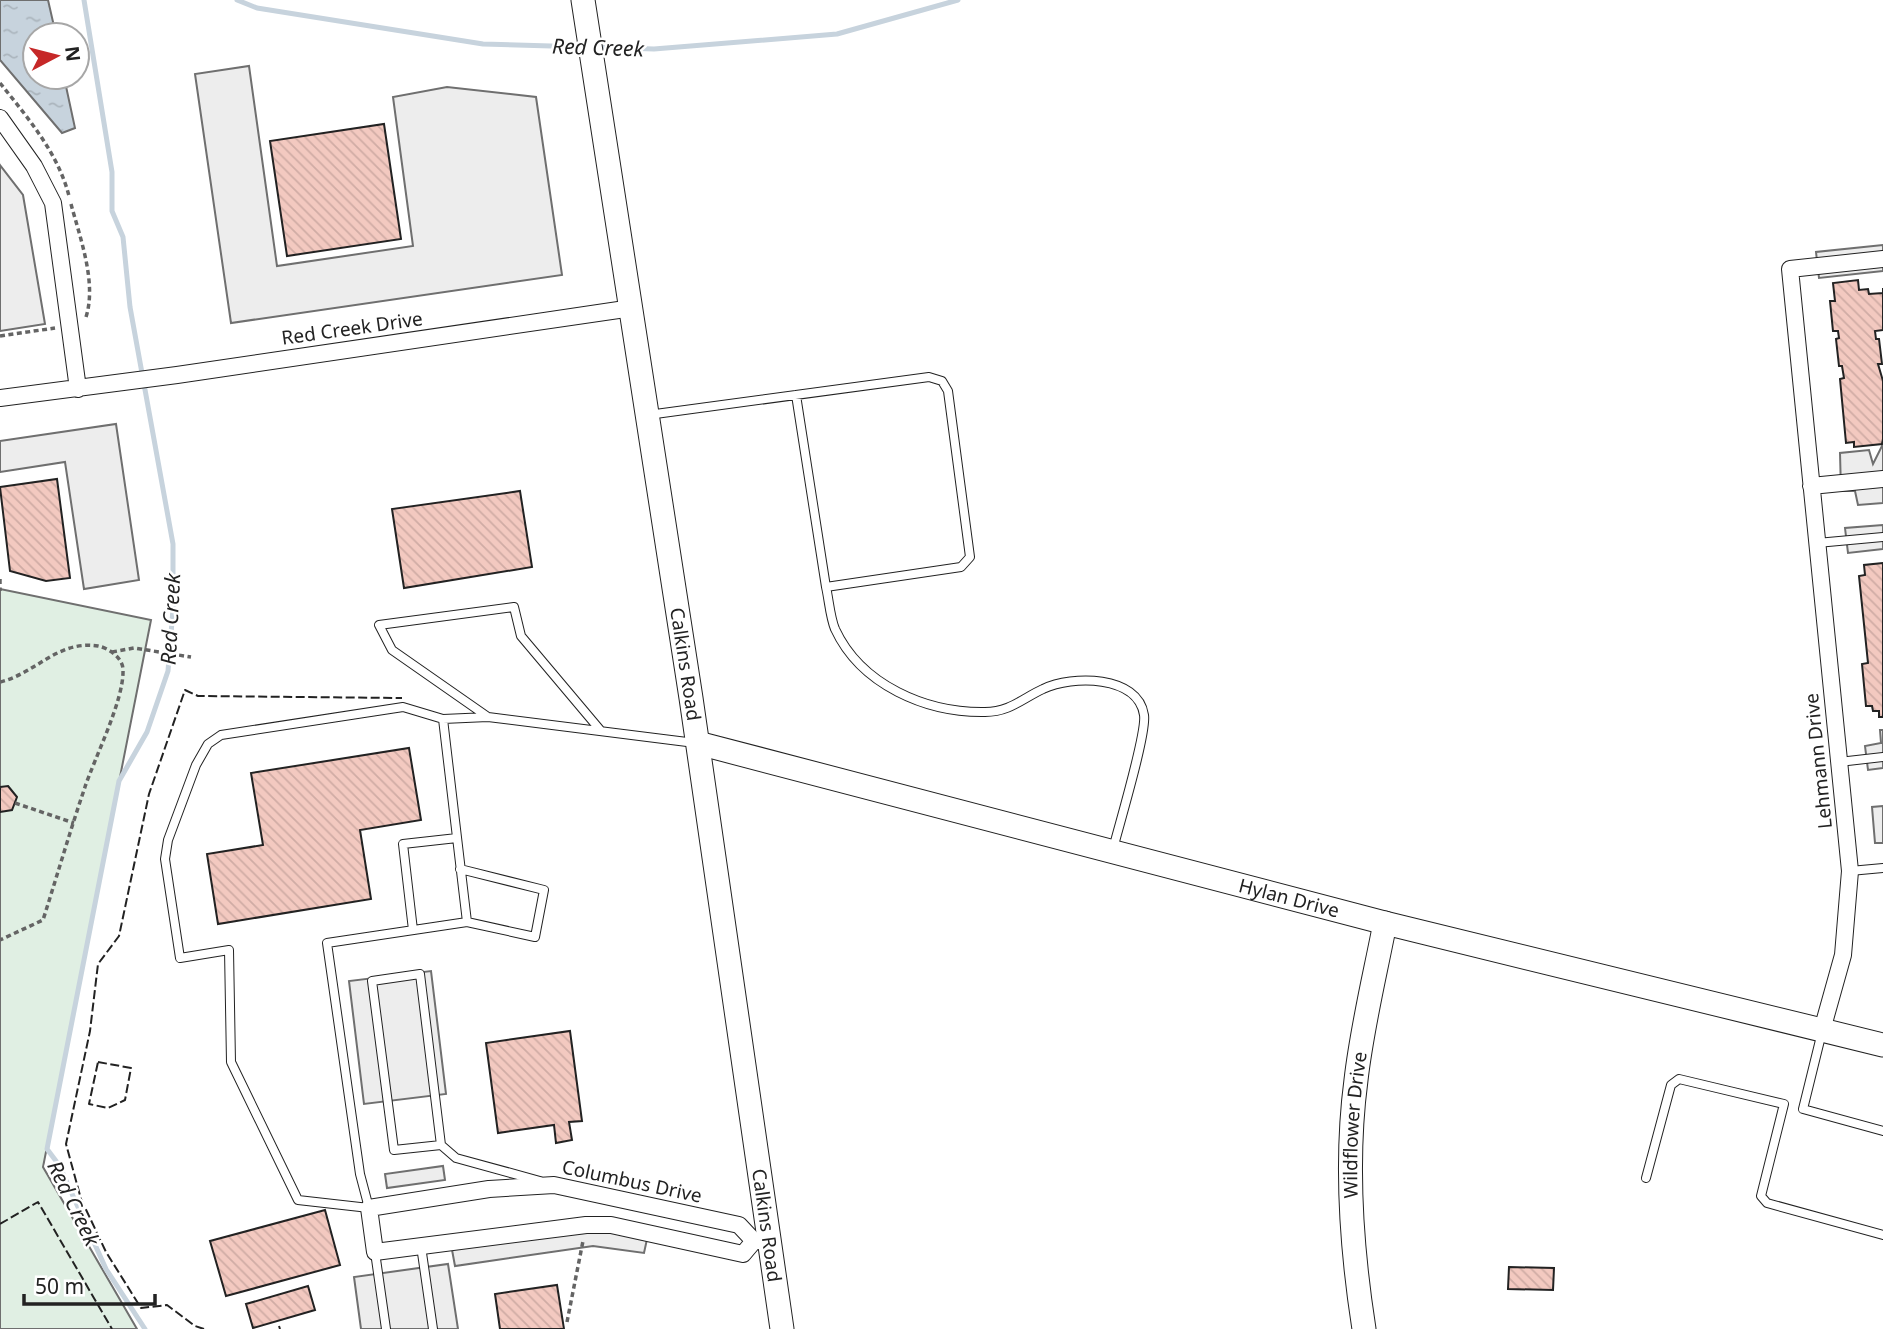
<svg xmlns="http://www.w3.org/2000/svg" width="1883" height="1329" font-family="'Noto Sans',sans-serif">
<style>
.park{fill:#e0efe3;stroke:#6f6f6f;stroke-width:2}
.parking{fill:#ededed;stroke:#6f6f6f;stroke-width:2}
.water{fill:url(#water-ripples);stroke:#6f6f6f;stroke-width:2}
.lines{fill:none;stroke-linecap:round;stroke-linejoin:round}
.stream{stroke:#c7d3dd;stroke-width:5}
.building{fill:url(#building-back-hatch);stroke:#222;stroke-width:2}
.lane-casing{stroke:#222;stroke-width:10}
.street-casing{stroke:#222;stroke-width:18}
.secondary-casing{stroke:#222;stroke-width:25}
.path{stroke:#646464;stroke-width:3.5;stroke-dasharray:5 3.5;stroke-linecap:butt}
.lane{stroke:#fff;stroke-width:8}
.street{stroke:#fff;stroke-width:16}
.secondary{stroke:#fff;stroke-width:23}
.fence{stroke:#222;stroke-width:2;stroke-dasharray:9 3.5;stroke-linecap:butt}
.labels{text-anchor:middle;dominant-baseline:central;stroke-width:5;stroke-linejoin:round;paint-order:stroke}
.street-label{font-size:19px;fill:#222;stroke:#fff}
.water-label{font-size:21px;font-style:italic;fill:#222;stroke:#fff}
</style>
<defs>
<pattern id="water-ripples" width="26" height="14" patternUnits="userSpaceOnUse" patternTransform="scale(1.75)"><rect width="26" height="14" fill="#c7d3dd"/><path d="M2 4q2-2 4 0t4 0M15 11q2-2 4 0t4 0" fill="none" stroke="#abb5bd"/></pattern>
<pattern id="building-back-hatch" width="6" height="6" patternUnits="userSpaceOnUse" patternTransform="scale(1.75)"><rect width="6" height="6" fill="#f3c9c0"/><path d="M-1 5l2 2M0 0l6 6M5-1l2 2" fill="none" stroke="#d0aca5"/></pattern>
</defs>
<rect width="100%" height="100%" fill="#fff"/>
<path class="park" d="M0 589 151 620 43 1167 137 1329H0Z"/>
<path class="parking" d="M249 66 277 266 413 246 393 97 447 87 536 97 562 275 231 323 195 74Z
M0 165 23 195 45 324 0 331Z
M1883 245V271L1819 278 1816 252Z
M116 424 139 580 84 589 65 462 0 472V441Z
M1883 444V503L1858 505 1855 491H1841L1840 453 1869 450 1873 464Z
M1883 525V549L1848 553 1845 528Z
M1880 730H1883V768L1868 770 1865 746 1881 743Z
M1883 806V843H1875L1872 807Z
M431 971 446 1094 364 1104 349 981Z
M443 1166 445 1180 387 1188 385 1174Z
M649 1230 644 1253 593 1246 455 1266 450 1239Z
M448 1264 458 1329H361L354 1277Z"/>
<path class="water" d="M0 0H48L56 35H35V77H64L75 128 62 133 0 60Z"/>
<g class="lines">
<path class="stream" d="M84 0 112 172V211L123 237 130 307 173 544V609L168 671 147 732 119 781 47 1149 59 1165 106 1269 145 1329
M237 0 257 8 483 44 586 47
M596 47 654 49 837 34 958 0"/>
</g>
<path class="building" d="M384 124 401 239 287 256 270 141Z
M1858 280 1859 290 1868 289 1869 294 1883 293V288V330L1875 331 1876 339H1879L1882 364H1878L1883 381V439L1882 444 1854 447V442L1846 443 1840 379 1844 378 1842 366H1839L1836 339 1839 338 1838 331H1833L1830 301H1835L1833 283Z
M57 479 70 578 46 581 10 571 0 487Z
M520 491 532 567 404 588 392 509Z
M1883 563V717H1879V711H1873L1872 706H1866L1862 664 1868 663 1859 576 1865 575 1864 565Z
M409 748 421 820 360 830 371 899 218 924 207 854 263 845 251 773Z
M8 786 17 797 12 810 0 812V787Z
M570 1031 582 1121 569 1122 572 1140 556 1143 554 1125 498 1133 486 1043Z
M325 1210 340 1265 226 1296 210 1241Z
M1509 1267 1554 1268 1553 1290 1508 1289Z
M557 1285 564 1329H500L495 1294Z
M308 1286 315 1310 253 1328 246 1304Z"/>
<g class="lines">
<g class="lane-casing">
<path id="lane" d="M796 395 826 587
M648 415 929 377 942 381 948 391 970 557 961 567 826 587C829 600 830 617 835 629 861 685 926 713 985 712 1010 712 1023 698 1043 689 1072 675 1138 675 1144 715 1147 733 1119 825 1113 849
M1817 543 1883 537
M488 717 392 650 379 625 514 607 521 636 601 731
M443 719 467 922 327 943 360 1174 369 1208 298 1200 231 1062 229 950 180 958 165 859 168 840 196 765 208 744 221 735 403 707 443 719 488 717 695 743
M1839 762 1883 757
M460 869 544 890 535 937 467 922
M1850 871 1883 868
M413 930 403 844 457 838
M1822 1032 1803 1109 1883 1131
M441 1145 394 1150 372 981 420 974 441 1145 456 1158 540 1181
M1646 1178 1671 1085 1679 1079 1784 1104 1761 1196 1767 1203 1883 1235
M421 1246 433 1329
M375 1252 386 1329"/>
</g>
<g class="street-casing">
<path id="street" d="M0 118 34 166 53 203 78 389
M0 398 177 375 632 308
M1811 486 1883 479
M1822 1030 1843 955 1850 871 1790 269 1883 259
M754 1241 743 1254 611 1225H586L375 1252 369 1208 489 1189 554 1185 739 1225 754 1241H769"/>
</g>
<g class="secondary-casing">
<g id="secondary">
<path id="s1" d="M583 0 691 698 782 1329"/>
<path id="s2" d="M698 743 1385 923 1883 1045"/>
<path id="s3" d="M1364 1329C1351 1246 1345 1163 1356 1080 1362 1027 1375 975 1385 923"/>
</g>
</g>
<path class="path" d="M0 83C28 118 58 153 69 196
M71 204C80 238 98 285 85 320
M0 336 55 328
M0 579V591
M112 652 134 648 191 657
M0 682C37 673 57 640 98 646 109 648 123 658 123 670 124 700 95 757 85 787 70 831 57 876 43 920L0 940
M15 803 74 823
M567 1322 583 1241"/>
<use href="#lane" class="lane"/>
<use href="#street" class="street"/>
<use href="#secondary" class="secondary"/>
<path class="fence" d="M98 1062 131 1068 125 1100 108 1108 89 1104Z
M0 1224 38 1202 112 1329
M279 1326 280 1329
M204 1329 195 1326 167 1305 141 1308 106 1252 81 1199 66 1144 90 1031 98 964 119 936 149 794 185 690 198 696 402 698"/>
</g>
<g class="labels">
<g class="street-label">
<text transform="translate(352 328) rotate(-8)">Red Creek Drive</text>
<text stroke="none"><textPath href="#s1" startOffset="672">Calkins Road</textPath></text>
<text transform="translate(1818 761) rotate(-96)">Lehmann Drive</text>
<text stroke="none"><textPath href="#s2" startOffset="611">Hylan Drive</textPath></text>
<text stroke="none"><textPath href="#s3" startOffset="205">Wildflower Drive</textPath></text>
<text transform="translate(632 1181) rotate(12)">Columbus Drive</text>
<text stroke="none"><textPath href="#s1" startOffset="1239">Calkins Road</textPath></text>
</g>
<g class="water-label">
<text transform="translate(598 47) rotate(2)">Red Creek</text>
<text transform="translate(170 619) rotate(-87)">Red Creek</text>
<text transform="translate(74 1203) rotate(64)">Red Creek</text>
</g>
</g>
<g transform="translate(56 56) rotate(83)"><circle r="33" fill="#ffffff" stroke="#a7a7a7" stroke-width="2"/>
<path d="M0-5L12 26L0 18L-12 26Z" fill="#c62828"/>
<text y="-10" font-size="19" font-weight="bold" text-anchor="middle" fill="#222222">N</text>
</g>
<path d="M24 1294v10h131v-10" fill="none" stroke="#222222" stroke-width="3.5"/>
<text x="35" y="1294" font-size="21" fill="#222222" stroke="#ffffff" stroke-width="5" paint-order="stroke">50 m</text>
</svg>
